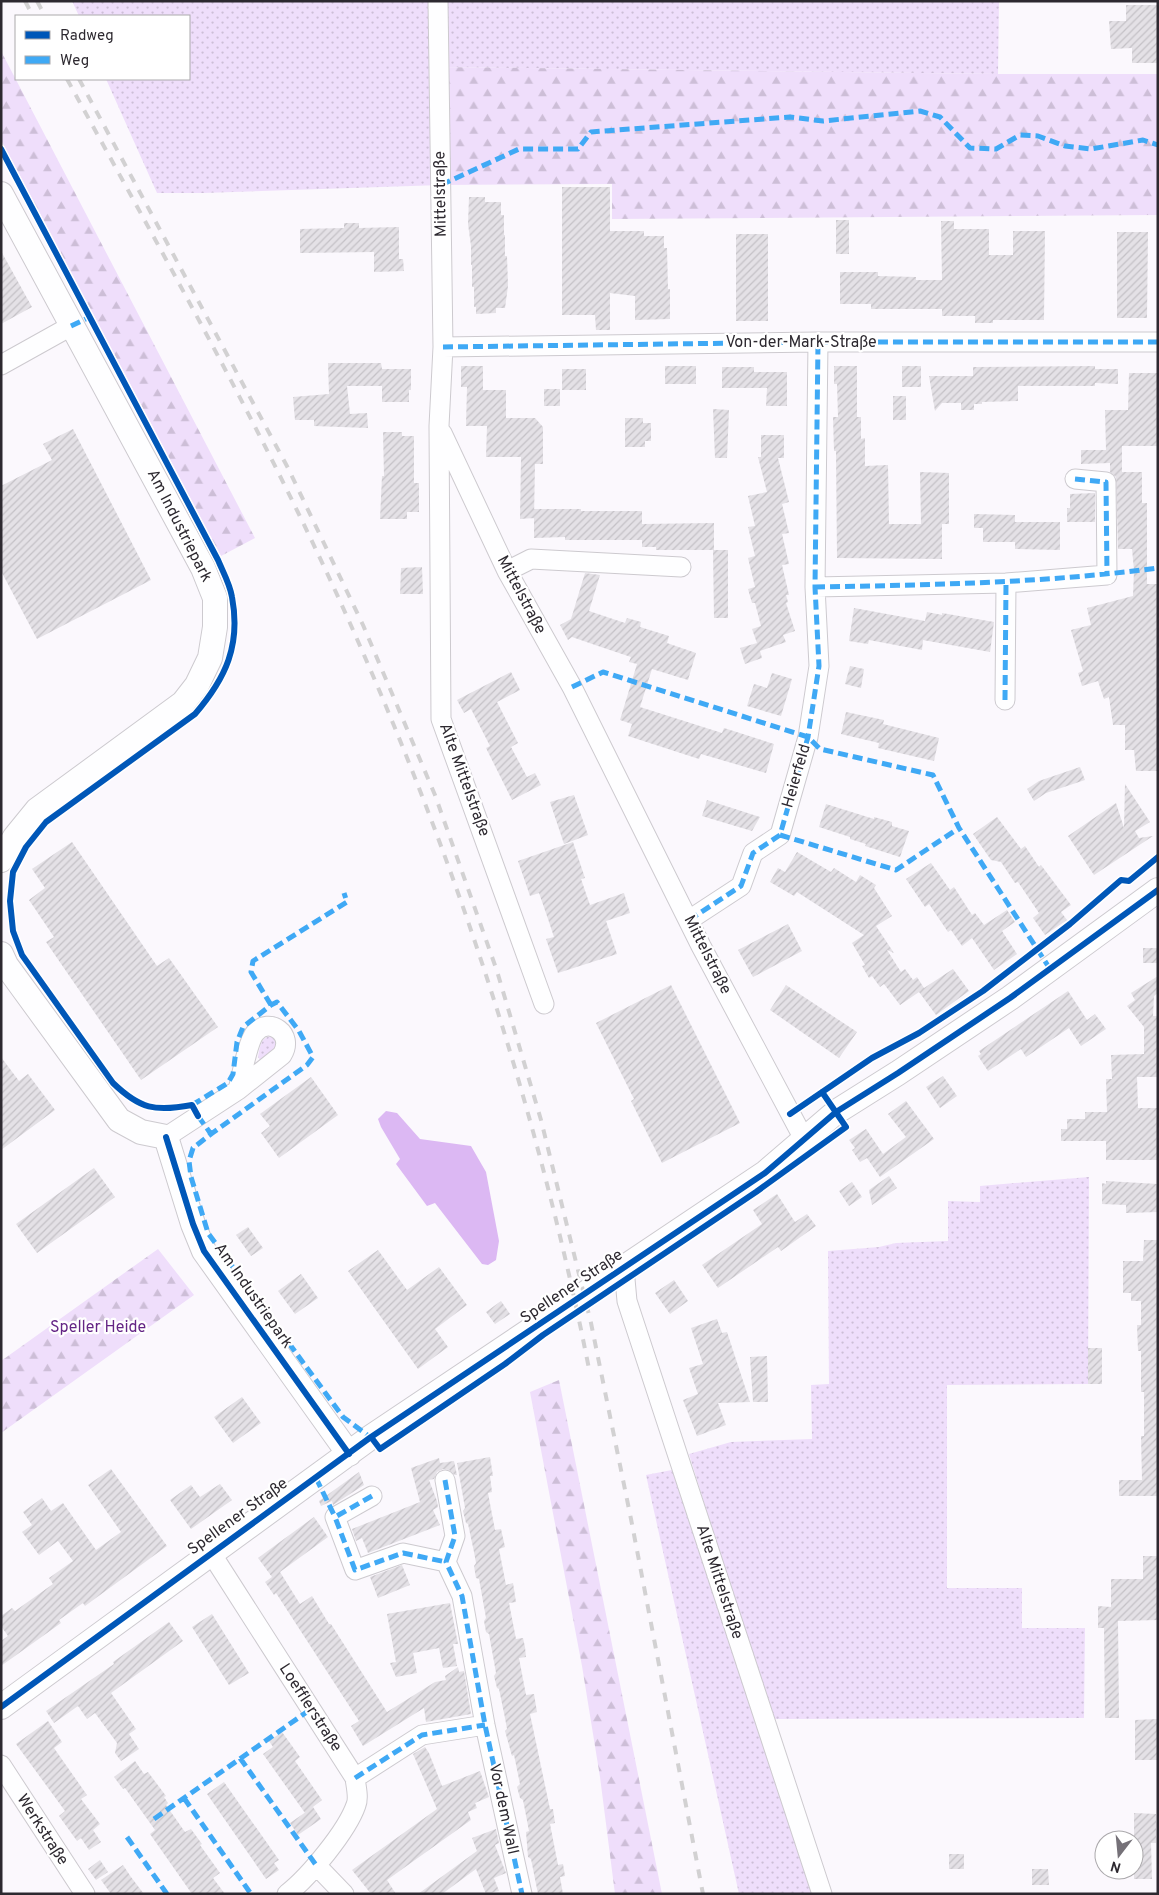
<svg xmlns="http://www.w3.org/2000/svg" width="1159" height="1895" font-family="Overpass,sans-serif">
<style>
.green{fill:url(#green-dots)}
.forest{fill:url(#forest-firs)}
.water{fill:#dcb8f3}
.building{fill:url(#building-hatch)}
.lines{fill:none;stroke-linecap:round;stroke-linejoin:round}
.minor-casing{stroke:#cdcacf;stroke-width:21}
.tertiary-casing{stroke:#cdcacf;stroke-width:26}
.minor{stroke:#fefeff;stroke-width:19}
.tertiary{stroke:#fefeff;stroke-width:24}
.rail{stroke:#d2d1d2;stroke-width:4;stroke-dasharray:9 9;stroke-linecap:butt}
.quiet{stroke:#3fa9f5;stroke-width:5;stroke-dasharray:10 5;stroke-linecap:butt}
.cycleway-casing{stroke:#fff;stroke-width:9}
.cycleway{stroke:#0057b8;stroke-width:6}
.labels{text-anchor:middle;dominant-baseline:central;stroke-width:4.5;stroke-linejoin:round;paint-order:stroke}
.street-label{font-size:16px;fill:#2d2930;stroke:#fff}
.park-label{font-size:16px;fill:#642585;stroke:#fff}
</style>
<defs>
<pattern id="green-dots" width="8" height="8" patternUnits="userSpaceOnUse" patternTransform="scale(1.25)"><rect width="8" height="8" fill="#efdefb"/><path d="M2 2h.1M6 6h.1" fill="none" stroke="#cdbed7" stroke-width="1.8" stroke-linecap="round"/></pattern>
<pattern id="forest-firs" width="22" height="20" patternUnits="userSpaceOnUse" patternTransform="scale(1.25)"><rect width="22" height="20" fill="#efdefb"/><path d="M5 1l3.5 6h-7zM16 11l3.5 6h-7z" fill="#cdbed7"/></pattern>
<pattern id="building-hatch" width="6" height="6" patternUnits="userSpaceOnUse" patternTransform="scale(1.25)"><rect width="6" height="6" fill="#e4e1e6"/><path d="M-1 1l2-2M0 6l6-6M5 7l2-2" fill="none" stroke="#c4c1c6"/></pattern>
</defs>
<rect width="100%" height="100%" fill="#fbf8fd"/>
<path class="green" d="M72 1H999L998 74 440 67 441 185 203 193H157L106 79H189V16H79Z
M272 1036 275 1038 278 1047 261 1061 258 1057C260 1048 260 1037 272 1036Z
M1089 1177 1088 1384 947 1385V1588H1022V1628H1085L1084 1718 771 1719 689 1454 731 1442 812 1439 811 1385 829 1384 828 1251 879 1247 896 1243 948 1241V1201L980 1202V1186Z
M677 1469 814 1894H739L646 1475Z"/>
<path class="forest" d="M1 51 255 538 221 556 1 140Z
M439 67 998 74H1158V215L612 219V184L441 185Z
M158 1249 194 1295 1 1433V1361Z
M559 1380 662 1894H615L600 1777 582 1666 530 1392Z"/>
<path class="water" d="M386 1111 397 1113 420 1139 471 1146 486 1172 499 1241 496 1260 488 1265 482 1264 435 1203 427 1206 396 1164 400 1159 381 1127 378 1119Z"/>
<path class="building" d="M1126 5H1158V63H1132V48L1111 49 1109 21H1126Z
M562 187H610V231H644V236H664V248H667L668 289H670V319L635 320V296L610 293V330H596L595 315H562Z
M469 197H485V202H501V215H504V235H505V256H507L508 286 505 308H496V313L476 314V307H474V287H472V265H471V246L468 224Z
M836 220H849V254H836Z
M941 221H954V229H989V255H1013V231H1045L1044 320H993V323H975V316H942V309H871V304H840V272H878V276L916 277V280H942Z
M344 223H359V228L399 227V259H403L404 271 374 272V252L300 253V229L344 228Z
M1117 232H1148L1147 318H1117Z
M736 234H768V321H736Z
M1 251 32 307 1 324Z
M328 363H381L382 369H411V390H409V402H382V386H347L350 414 367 413 368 428 314 426V420H295L293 397 329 394Z
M461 366H483V390H506V418H535L543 427V464H535L534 518 520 519 521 457H486L487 426H466L467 387H461Z
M665 366H696V384H665Z
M834 366H857V417H861V439L865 438V466L888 465 889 524H921L920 472 949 473V524H942V559L837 558 836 451H834L833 417H838L837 384H834Z
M902 366H921V387H902Z
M1095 366V369H1118V384L1095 383V386H1018V401L982 402V404H974V410H961V403H942L935 411 929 376H973V367Z
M722 367H754V372H787V406H766L767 388H722Z
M562 369H586V390H562Z
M1129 373H1158V446H1122V472H1142V503H1147V584H1158V771H1136L1134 750H1125V725H1113L1109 697 1104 699 1098 681 1082 686 1078 673 1083 671 1071 630 1091 625 1087 608 1133 596 1134 570 1132 549H1118L1116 477 1110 472V463L1081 464V450H1106L1105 410H1128Z
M544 389H560V406H544Z
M893 396H906V420H893Z
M713 409 729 410 727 458H715Z
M625 418H643V423H651V441H645V447H625Z
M73 429 151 580 37 639 1 571V486L52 460 43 444Z
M383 432H402V436H414V483H419V512H407V519H380L382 476H384Z
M761 435H784V458H778L789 502 782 504 789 533 782 534 789 564 782 565 789 595H786L788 602 786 603 795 631 783 635 786 642 760 651 762 658 745 664 740 648 757 643 758 646 752 629 761 626 755 603H752L748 589 755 587 748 558 755 556 748 527 755 526 748 496 767 492 758 457H761Z
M1095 493V522H1067V508H1070V494Z
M534 509H581V511H642V524L714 523V550H656V547H642V540H565V537L534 538Z
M974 514 1015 515V522H1060V550L1015 549V542H983V528H974Z
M713 550H728V618H714Z
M422 567 423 594H400L401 568Z
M585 573 600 575 589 611 625 623 627 618 641 622 640 627 669 636 667 643 696 653 688 680 652 669 640 707 722 733 724 728 774 744 766 773 701 754 699 759 628 736 632 724 620 720 637 664 629 662 631 657 598 646 572 637 568 640 560 625 571 619Z
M854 608 925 621 927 612 942 615V613L994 622 990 652 923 640 922 650 869 640 868 644 849 641Z
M850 666 864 669 861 688 845 684Z
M511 672 520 690 497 702 518 743 511 747 527 777 535 773 541 785 512 800 486 748 490 746 471 709 464 713 457 700Z
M772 673 792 679 781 716 747 706 754 684 767 688Z
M846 712 884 720 883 724 939 738 934 761 878 748 879 743 841 734Z
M1080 767 1085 780 1046 793 1034 801 1027 789 1039 781Z
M1125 784 1150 822 1135 831 1139 838 1153 836 1094 875 1068 836 1116 803 1124 828Z
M574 795 588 835 564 844 550 802Z
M707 800 760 817 752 831 702 816Z
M826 804 874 819V817L892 822V826L909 831 900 857 865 846 866 844 850 839V837L819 827Z
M997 817 1021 849 1025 846 1039 867 1041 865 1071 905 1061 912 1067 920 1045 935 1033 918 1039 913 1018 882 1015 883 1001 862 991 860 973 834Z
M72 842 157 966 169 958 218 1027 141 1080 46 942 54 937 29 900 45 888 32 869Z
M573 842 585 878 581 879 590 905 624 893 630 913 606 921 617 954 558 973 546 939 554 937 548 919 539 893 530 896 518 861Z
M797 852 831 872 834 868 856 882 860 875 876 885 874 888 892 916 876 926 894 953 887 950 901 972 905 969 913 980 917 977 924 988 953 969 969 991 936 1015 919 992 900 1005 884 984 880 987 872 976 869 978 862 966 865 965 852 943 864 935 797 892 794 896 770 882 778 868 785 872Z
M931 863 950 890 954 887 972 915 975 913 984 925 1007 910 1015 922 1002 931 1017 954 994 970 972 938 962 946 951 930 948 932 929 904 925 907 906 879Z
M788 924 802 951 753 977 738 950Z
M1143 948H1158V963H1143Z
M1158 976V993L1154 996 1153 1016H1158V1077H1137L1138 1108H1158V1160H1106V1141H1061V1129H1067V1119H1085V1112H1107L1106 1079H1112L1111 1055 1144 1054V1027L1127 1006 1135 1000 1131 993Z
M671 985 740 1123 662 1163 631 1101 634 1099 596 1023Z
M786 985 857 1032 839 1058 770 1010Z
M1068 991 1087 1020 1095 1014 1106 1029 1081 1046 1069 1028 1026 1057 1021 1049 988 1071 978 1056 981 1054 979 1051Z
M1 1057 19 1081 28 1074 55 1110 1 1150Z
M943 1076 957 1096 940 1108 926 1087Z
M311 1077 338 1115 279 1158 261 1133 270 1126 260 1114Z
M906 1101 934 1139 880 1177 867 1158 860 1162 852 1150 855 1148 849 1140 866 1129 883 1154 906 1137 888 1114Z
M94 1168 115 1197 37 1253 16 1224Z
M889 1176 897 1188 872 1205 869 1190Z
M1106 1181 1158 1184V1212L1126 1213V1205L1102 1204V1183L1106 1184Z
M852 1182 862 1197 849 1206 839 1191Z
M777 1194 795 1222 807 1214 816 1226 781 1251 778 1247 718 1288 702 1265 762 1224 753 1210Z
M248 1227 263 1248 251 1256 236 1235Z
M1144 1240H1158V1496H1119V1480H1142L1141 1436H1144V1392H1141V1351H1138L1137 1325H1141V1301H1131V1293H1123V1261H1143Z
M378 1250 407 1290 439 1267 467 1305 435 1329 448 1347 418 1369 348 1271Z
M301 1274 318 1298 295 1314 278 1291Z
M674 1280 688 1301 670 1314 655 1293Z
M501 1301 510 1314 495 1324 486 1312Z
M717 1319 722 1333 727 1332 750 1402 718 1403 726 1425 697 1436 683 1400 698 1394 689 1368 703 1364 691 1328Z
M1088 1348H1102V1384H1088Z
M767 1356 768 1402H753L750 1357Z
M242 1397 261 1423 233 1443 214 1417Z
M490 1457 493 1476H490L492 1492 488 1493 495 1530 501 1529 505 1547 499 1549 506 1585 513 1583 516 1602 509 1603 516 1639 523 1638 525 1647 526 1657 519 1658 526 1695 534 1694 537 1712 530 1714 550 1809H553L555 1823 550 1824 558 1865 563 1864 565 1876 560 1877 563 1894H538L531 1859 528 1857 526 1832 529 1831 523 1800 520 1798 517 1787 520 1784 514 1755 512 1756 505 1731 507 1729 505 1718 499 1689 497 1688 494 1676 496 1673 489 1634 486 1632 484 1621 486 1618 479 1579 476 1578 474 1566 476 1563 474 1552 468 1524 466 1523 463 1511 465 1508 457 1463Z
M439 1458 440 1463 454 1461 457 1475H455L449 1470 443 1469 437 1472 434 1479 429 1480 437 1501 438 1507 433 1510 440 1525 368 1553 362 1538 356 1541 352 1529 420 1502 411 1468Z
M111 1469 167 1546 85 1606 83 1603 59 1620 61 1623 1 1666V1641L8 1636 1 1626V1616L12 1608 15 1611 53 1584 49 1578 73 1561 58 1541 39 1555 22 1532 32 1525 23 1512 42 1498 51 1511 63 1503 96 1550 121 1532 88 1485Z
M359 1472 364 1485 333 1505 332 1501 321 1506 319 1501Z
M220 1484 232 1500 191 1529 170 1500 191 1485 200 1497Z
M314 1517 328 1537 280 1572 300 1604 312 1596 329 1624H331L387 1712 435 1682 446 1680 445 1676 458 1667 459 1672 464 1671 471 1714 426 1722 424 1708 363 1746 351 1726 359 1721 276 1593 274 1595 265 1582 272 1577 258 1558Z
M1143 1556H1158V1620L1118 1621 1119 1718H1105L1104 1628H1098V1606L1111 1607V1579H1143Z
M402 1565 410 1585 378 1598 370 1577Z
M450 1603 458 1644H453L457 1666 443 1668 439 1648 413 1653 417 1673 396 1677 390 1663 396 1662 387 1614Z
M212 1614 249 1673 229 1685 192 1627Z
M169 1622 183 1641 111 1693 136 1729 129 1734 139 1749 121 1761 115 1753 117 1743 95 1713 87 1719 78 1706 54 1723 46 1711 114 1664 113 1662Z
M1158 1719V1760H1135V1720Z
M48 1721 62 1742 54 1748 87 1795 81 1799 100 1824 93 1830 101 1842 89 1850 81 1838 77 1841 59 1816 65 1811 16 1744Z
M282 1732 300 1757 295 1761 322 1800 305 1813 263 1754 273 1747 269 1741Z
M425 1747 429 1753 442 1786 480 1771 489 1797 475 1803 477 1808 468 1812 471 1820 387 1880 396 1894H371L352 1870 437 1809 413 1754Z
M135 1761 144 1774 148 1772 166 1796 164 1797 168 1803 166 1805 185 1832 191 1829 202 1844 200 1845 220 1873 213 1878 225 1894H192L150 1834 155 1830 125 1788 123 1789 114 1777Z
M224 1782 279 1860 274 1863 279 1870 266 1879 207 1794Z
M313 1807 321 1819 298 1835 290 1823Z
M1134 1813 1156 1814V1843H1151L1152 1879H1134Z
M496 1829 499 1843 495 1845 506 1873 494 1878 499 1891 486 1894 476 1869 442 1894H418L477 1851 472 1838Z
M949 1854H964V1869H949Z
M100 1860 108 1872 96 1880 88 1869Z
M123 1865 131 1877 144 1894H111L101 1880Z
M1032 1869H1048L1049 1885H1032Z"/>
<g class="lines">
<g class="minor-casing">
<path id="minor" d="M438 1 443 347 439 426 441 719 544 1004
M443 347 818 342H1158
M1 365 71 326
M442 433 507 571 572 687 701 946 804 1139
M507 571 531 559 681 567
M815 587 1006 583 1107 575 1106 482 1075 479
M1005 700 1006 583
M689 920 741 886 753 853 780 835 808 737 819 666 815 587 818 342
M166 1137 238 1090 282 1055C295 1034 269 1016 255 1033 248 1041 241 1078 238 1090
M624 1268 627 1301 822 1894
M445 1480 455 1536 446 1562 462 1596 485 1725 522 1894
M372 1496 335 1517 355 1570 403 1553 446 1562
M211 1553 355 1778C356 1786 359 1798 356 1805 347 1831 309 1877 287 1894
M1 1765 85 1894
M355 1778 422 1735 485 1725
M316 1865 344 1894"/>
</g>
<g class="tertiary-casing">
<path id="tertiary" d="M1 194 203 568 215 598V627L210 658 197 685 183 703 37 810 15 837 1 860
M1 954 6 965 119 1120 141 1132 166 1137 193 1224 204 1251 349 1454
M1 1707 371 1437 765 1173 836 1112 898 1073 1010 998 1158 890"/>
</g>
<use href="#minor" class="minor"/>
<use href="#tertiary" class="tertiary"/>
<path class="rail" d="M25 1 33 16
M37 1 45 16
M67 79C166 260 269 441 353 630 459 868 540 1118 590 1374
M79 79 288 468 363 625 435 795 497 971 541 1120 591 1323 631 1519 703 1894"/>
<path class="quiet" d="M441 185 519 149H578L591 132 790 117 823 121 920 111 940 117 970 148 996 149 1020 135 1038 136 1065 146 1091 149 1143 140 1158 145
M71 326 90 317
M443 347 818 342H1158
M1075 479 1106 482 1107 575
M815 587C930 585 1044 583 1158 568
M572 687 603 672 808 737 820 749 933 775 959 828 1050 969
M1005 700 1006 583
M780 835 896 870 959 828
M689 920 741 886 753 853 780 835 808 737 819 666 815 587 818 342
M271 1005 251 972 253 961 347 902 344 893
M192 1105 228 1083 233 1074 237 1042 243 1027 271 1005 277 1002 299 1031 313 1057 307 1065 211 1134
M198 1116 211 1134 193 1148 189 1161 191 1177 208 1233 343 1417 374 1440
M316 1478 335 1517
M445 1480 455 1536 446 1562 462 1596 485 1725 522 1894
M372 1496 335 1517 355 1570 403 1553 446 1562
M240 1758 316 1865
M355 1778 422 1735 485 1725
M184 1798 251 1894
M154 1819 311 1709
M127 1837 167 1894"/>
<g class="cycleway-casing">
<path id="cycleway" d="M1 149 218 560C223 572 230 584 232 597 241 645 226 678 195 714L46 822 26 847 13 872 10 901 13 931 22 955 113 1083C140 1109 155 1112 192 1105L198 1116
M790 1114 872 1058 919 1033 983 991 1070 924 1121 880 1129 881 1158 857
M166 1137 193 1224 204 1251 349 1454
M371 1437 380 1449 505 1364 543 1335 756 1192 846 1127 822 1092
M1 1707 371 1437 765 1173 836 1112 898 1073 1010 998 1158 890"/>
</g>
<use href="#cycleway" class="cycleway"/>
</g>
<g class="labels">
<g class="street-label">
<text transform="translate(441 194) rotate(-91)">Mittelstraße</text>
<text x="801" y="343">Von-der-Mark-Straße</text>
<text transform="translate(179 526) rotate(63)">Am Industriepark</text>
<text transform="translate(521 595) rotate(62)">Mittelstraße</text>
<text transform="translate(797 776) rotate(-74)">Heierfeld</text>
<text transform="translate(464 780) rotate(70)">Alte Mittelstraße</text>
<text transform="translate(707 955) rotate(63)">Mittelstraße</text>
<text transform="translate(572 1287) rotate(-34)">Spellener Straße</text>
<text transform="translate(253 1296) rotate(55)">Am Industriepark</text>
<text transform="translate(238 1517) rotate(-36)">Spellener Straße</text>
<text transform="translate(719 1582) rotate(72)">Alte Mittelstraße</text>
<text transform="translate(310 1708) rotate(57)">Loefflerstraße</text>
<text transform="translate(503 1809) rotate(78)">Vor dem Wall</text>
<text transform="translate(42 1830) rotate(57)">Werkstraße</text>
</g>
<g class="park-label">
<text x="98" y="1328">Speller Heide</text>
</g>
</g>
<rect width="1159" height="1895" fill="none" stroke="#2d2930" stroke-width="5"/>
<rect x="15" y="15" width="175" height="65" fill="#ffffff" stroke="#aba9ac"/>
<rect x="25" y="31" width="25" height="8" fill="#0057b8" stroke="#aba9ac"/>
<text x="60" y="40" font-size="15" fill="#2d2930">Radweg</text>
<rect x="25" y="56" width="25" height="8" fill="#3fa9f5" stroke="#aba9ac"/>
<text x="60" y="65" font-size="15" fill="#2d2930">Weg</text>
<g transform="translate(1119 1855) rotate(196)"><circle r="24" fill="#ffffff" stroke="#aba9ac"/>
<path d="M0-4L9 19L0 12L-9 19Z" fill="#757178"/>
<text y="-8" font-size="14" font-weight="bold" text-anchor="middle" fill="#2d2930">N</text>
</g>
</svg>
